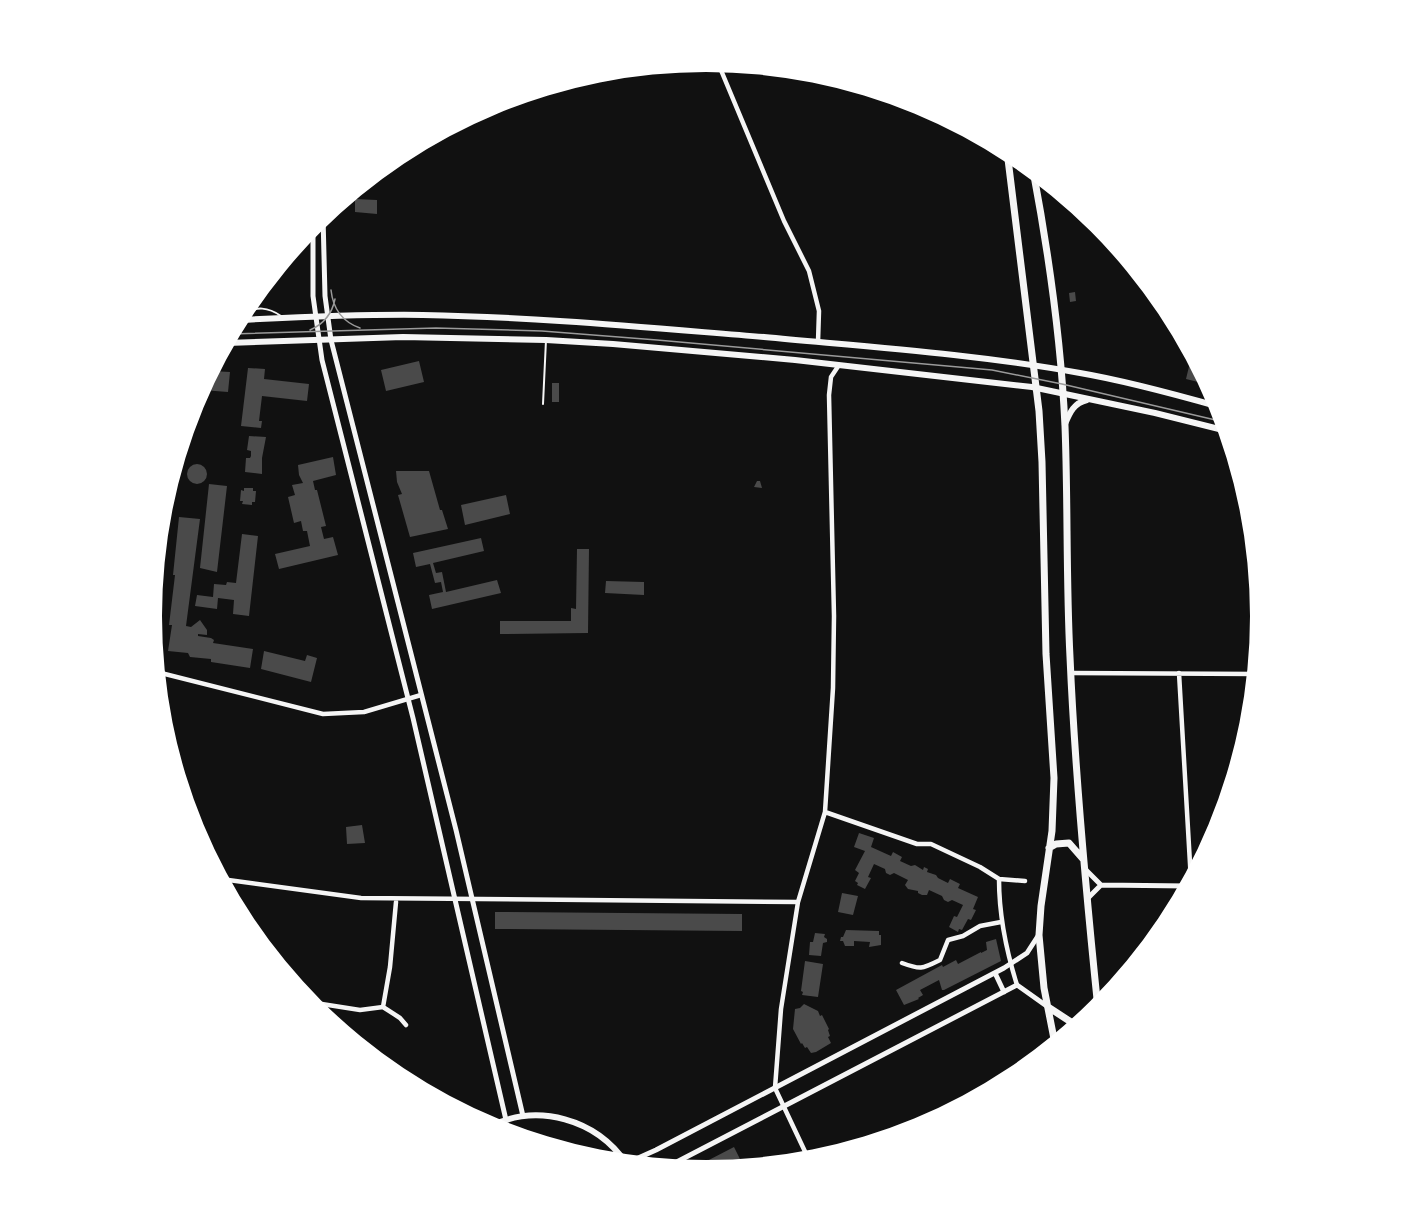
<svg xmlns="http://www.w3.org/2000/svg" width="1413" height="1232" font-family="Rubik,sans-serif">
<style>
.building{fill:#4a4a4a}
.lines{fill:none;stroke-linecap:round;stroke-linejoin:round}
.service{stroke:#f5f5f5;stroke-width:2}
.minor{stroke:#f5f5f5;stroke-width:4.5}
.tertiary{stroke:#f5f5f5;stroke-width:5}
.secondary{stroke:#f5f5f5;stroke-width:6}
.primary{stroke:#f5f5f5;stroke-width:7}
.tram{stroke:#9a9a9a;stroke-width:1.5}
</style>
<rect width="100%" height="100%" fill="#111"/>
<path class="building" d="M355 199 377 200V214L355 212Z
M1075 292 1076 301 1070 302 1069 293Z
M1192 354 1207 381 1206 384 1186 379Z
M419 361 424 382 386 391 381 370Z
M248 368 265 369 264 379 309 384 307 401 262 396 259 421H262L261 428 241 426Z
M212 371 230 372 228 392 202 390Z
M552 383H559V402H552Z
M249 436 266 437 262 458V474L245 472 246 458H250L251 456V451L247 450Z
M333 457 336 475 313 481 315 490H317L326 526 321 527 324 539 333 537 338 555 279 569 275 554 310 546 307 531H303L301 521 294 523 288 497 295 495 292 485 303 483 299 475 298 465Z
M187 474a10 10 0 1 1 20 0a10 10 0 1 1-20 0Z
M396 471H429L440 510H442L448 529 410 537 398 495 402 494 397 482Z
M757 481H760L762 488 754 487Z
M209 484 227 486 217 572 200 568Z
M244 488H253V491H256L255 502H252V505L242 504 243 501H240L241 490 244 491Z
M506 495 510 514 465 525 461 505Z
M179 517 200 519 186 626 191 627 200 620 207 630V635L198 634V636L211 638 214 640 213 643 253 649 250 668 211 662V659L190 657 188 653 168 651 172 625H169L175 575H173Z
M242 534 258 536 249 616 233 614 234 600 218 598 217 609 195 606 197 595 213 597 214 584 226 585 227 582 236 583Z
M481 538 484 551 433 563 436 573 442 572 446 592 497 580 501 593 432 609 429 595 443 592 441 582 435 583 430 564 416 567 413 553Z
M577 549H589L588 633 500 634V621H571V608L576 609Z
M606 581 644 582V595L605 593Z
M264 651 305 661 307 655 317 658 311 682 261 669Z
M362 825 365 843 347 844 346 827Z
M859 833 874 838 871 847 891 856 893 852 902 857 900 861 911 866 915 865 923 870 924 867 928 869 927 872 936 875 938 878 948 883 950 879 960 884 958 888 978 897 973 909 976 910 971 920 968 919 962 930 959 929 958 932 949 927 954 916 957 917 963 905 952 900 948 902 944 900 942 896 929 890 927 895H922L918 893V891L908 889 905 885 908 880 894 873 890 875 886 873 885 869 874 864 868 877 871 878 865 889 857 885 858 883 855 881 859 873 855 870 865 851 854 847Z
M842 893 858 896 853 915 838 912Z
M495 912 742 914V931L495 929Z
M846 930 879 931V935H881V945L869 947 870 942 854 941V946H845L843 941H840L841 937H843Z
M815 933 825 934 824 937 827 939V942L823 943 821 956 809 955 810 942H813Z
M996 939 1001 961 944 990H942L939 980 920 990 923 995 918 998 919 999 904 1005 896 990 942 965 943 967 956 960 958 964 981 952V953L987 950 986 942Z
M805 961 823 964 818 997 802 995 803 992 801 991Z
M804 1004 818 1011 820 1016 822 1015 829 1029 828 1030 830 1036 828 1037 831 1043 816 1052 811 1053 807 1047 805 1048 802 1043 801 1044 793 1029 795 1009 800 1008Z
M734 1147 744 1167 730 1168 729 1166 724 1169 707 1170 703 1163Z
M691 1163 694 1169 681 1168Z"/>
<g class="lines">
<path class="service" d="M242 314C257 306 268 307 281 316
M543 404 546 340"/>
<path class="minor" d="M718 63 784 221 809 271 819 311 818 342
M157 672 323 714 364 712 421 695
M1071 673 1255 674
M1179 673 1191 881
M825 812 917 844H931L980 867 999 879
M221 879 361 898 798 902
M902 963C921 970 922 969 940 960L948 940 963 936 980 926 1001 922
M1017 985C1006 950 999 916 999 879L1025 881
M309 1002 360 1010 383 1007 400 1018 406 1025
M383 1007 390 967 396 902
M809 1160 775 1088 781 1009 798 902 825 812 833 688 834 616 829 395 831 377 839 365"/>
<path class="tertiary" d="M323 216 325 296 331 340 456 830 523 1116
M313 226V296L322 360 413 718 506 1120
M1085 869 1101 885 1188 886
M1087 899 1101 885
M995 973 1004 992
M627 1163 656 1150 1004 968 1027 953 1038 936
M667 1167 1017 985 1048 1007"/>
<path class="secondary" d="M239 320C300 317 362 314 423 315 537 317 651 328 764 337 870 347 976 354 1080 373 1127 381 1174 394 1220 407
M227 343 403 337 546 340 613 344 795 360 1032 387 1155 413 1227 431
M1065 424C1070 412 1074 403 1087 400
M491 1126C538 1103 596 1119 626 1163"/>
<path class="primary" d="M1007 151 1039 411 1042 462 1046 654 1054 778 1052 831 1041 906 1039 935 1044 988 1055 1044
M1033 170C1049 255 1061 341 1065 426 1068 503 1066 580 1070 657 1075 774 1086 892 1098 1009
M1049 848 1056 844 1069 843 1083 859
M1048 1007 1071 1022 1078 1025"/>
<path class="tram" d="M331 290C333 309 343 322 360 328
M310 330C324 324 332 314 335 299
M232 334 436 328 542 331 657 340 992 370 1062 384 1224 422"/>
</g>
<path d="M0 0H1413V1232H0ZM162 616a544 544 0 1 1 1088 0a544 544 0 1 1-1088 0Z" fill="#fff" fill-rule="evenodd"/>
</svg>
